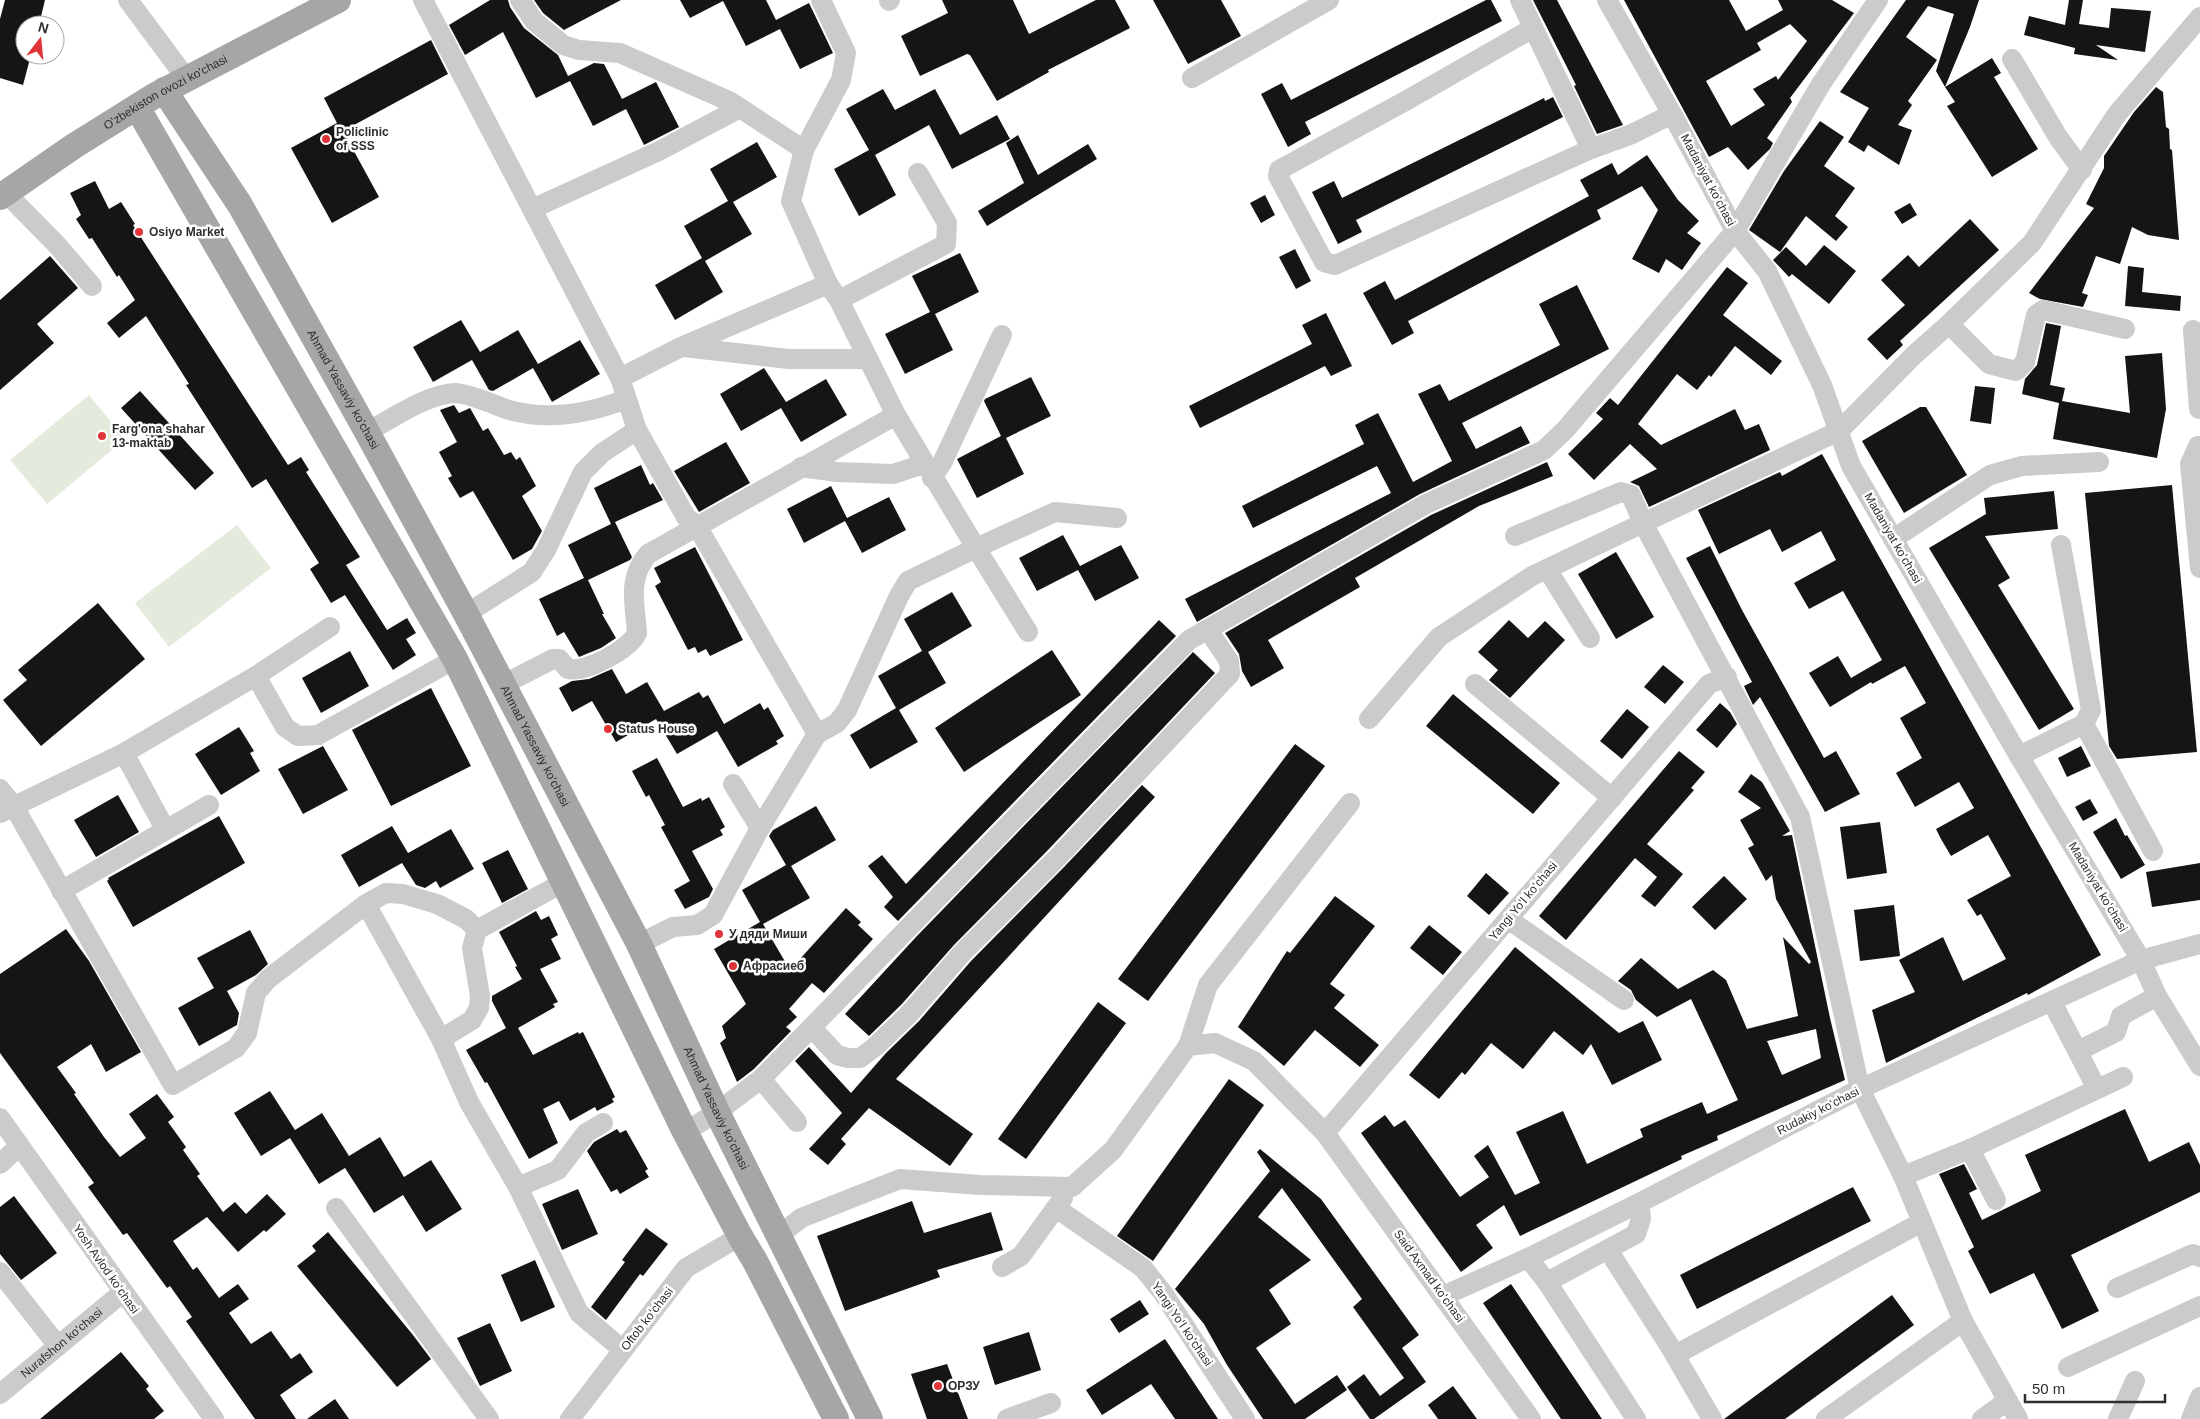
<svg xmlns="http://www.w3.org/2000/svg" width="2200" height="1419" font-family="Helvetica,sans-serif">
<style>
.green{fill:#e4ebdc}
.building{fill:#151515;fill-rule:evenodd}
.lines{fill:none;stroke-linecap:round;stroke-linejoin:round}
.minor{stroke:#cbcbcb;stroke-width:20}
.major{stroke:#a6a6a6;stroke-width:26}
.poi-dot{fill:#e13439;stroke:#fff;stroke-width:2}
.labels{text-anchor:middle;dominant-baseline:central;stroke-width:5;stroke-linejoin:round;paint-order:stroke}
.street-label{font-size:12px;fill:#2e2e2e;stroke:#fff}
.poi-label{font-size:12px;font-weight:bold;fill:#2e2e2e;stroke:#fff;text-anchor:start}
</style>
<rect width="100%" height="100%" fill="#fff"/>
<path class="green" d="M89 395 125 439 47 504 10 460Z
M237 525 271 568 169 647 135 603Z"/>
<path class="building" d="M5 0H45L39 25H25V55H31L23 85 0 78V19Z
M490 0H508L510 7 524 28 558 55 568 76 594 63 604 64 622 99 656 82 679 127 644 145 626 109 593 126 570 81 536 98 503 32 465 55 449 25Z
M534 0H621L564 30 543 13Z
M680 0H766L776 20 809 3 833 53 800 69 780 29 746 46 723 1 690 18Z
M942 0H1013L1029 34 1096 0H1115L1130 28 1048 70 1049 72 997 101 970 55 967 54 920 76 901 36 948 13Z
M1153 0H1221L1241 36 1188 64Z
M1486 0H1491L1502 21 1305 122 1311 134 1288 147 1261 94 1282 83 1291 100Z
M1533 0H1557L1623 125 1597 134 1574 86 1576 85Z
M1624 0H1729L1746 31 1783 10 1778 0H1832L1854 13 1790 98 1792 102 1767 138 1773 143 1770 149 1748 170 1728 147 1709 157ZM1790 24 1807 41 1778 80 1776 76 1753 89 1765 105 1731 126 1706 81 1761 50 1757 43Z
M1906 0H1979L1970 27 1945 87 1936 71 1954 14 1928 6 1906 37 1937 60 1908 101 1912 105 1898 125 1912 130 1899 165 1868 145 1864 152 1848 142 1869 108 1840 92Z
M2069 0H2083L2079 24 2109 28 2111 8 2151 11 2145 52 2096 45 2118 60 2074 54 2075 48 2024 35 2029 16 2065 25Z
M431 40 448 74 343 131 379 197 332 223 291 148 337 123 324 98Z
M1992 58 2001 73 1994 77 2038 149 1992 177 1947 106 1955 102 1945 87Z
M2156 87 2163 92 2166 127 2169 129 2170 149 2172 150 2179 240 2148 235 2132 227 2120 264 2096 256 2082 293 2088 295 2083 307 2040 299 2029 293 2094 208 2086 204 2104 168V156L2134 112Z
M883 89 895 110 935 89 960 135 997 115 1010 139 952 169 929 125 875 155 896 195 859 216 834 169 869 150 846 109Z
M1553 97 1563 117 1356 220 1362 232 1338 244 1312 192 1334 181 1342 198 1544 98 1545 101Z
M1820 121 1844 137 1824 166 1855 188 1835 216 1848 227 1836 241 1806 216 1780 252 1749 230 1784 171Z
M1018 135 1038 175 1088 144 1097 159 987 226 978 211 1024 183 1006 143Z
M757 142 777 177 733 202 752 234 705 261 723 292 675 320 655 285 702 258 684 226 728 201 710 169Z
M1647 155 1678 200 1699 221 1687 233 1701 243 1682 270 1666 259 1659 273 1632 259 1658 210 1642 186 1597 210 1601 219 1408 321 1414 333 1392 345 1363 293 1385 281 1395 300 1589 196 1580 180 1612 163 1618 175Z
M95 181 109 209 121 202 135 224 133 225 288 465 301 457 309 470 306 472 360 557 346 565 387 630 407 618 416 633 406 639 416 655 393 670 345 595 331 603 310 569 319 563 266 479 252 488 186 385 189 384 146 316 119 338 107 323 135 300 119 275 117 277 92 238 89 239 76 219 81 215 70 193Z
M1265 195 1275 215 1261 223 1250 203Z
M1910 203 1917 215 1902 224 1894 212Z
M1970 219 1999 250 1900 341 1903 345 1887 360 1867 339 1905 305 1881 280 1908 255 1919 267Z
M1824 245 1856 271 1829 304 1792 274 1789 277 1773 260 1786 247 1806 266Z
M1295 249 1311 281 1296 289 1279 257Z
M960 253 979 292 935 314 953 350 905 374 885 334 930 312 912 276Z
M50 256 78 288 37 324 54 343 0 390V300Z
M2128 266 2144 268 2142 292 2181 296 2180 311 2125 306Z
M1727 267 1748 283 1723 315 1782 361 1771 375 1735 346 1711 377 1709 375 1697 390 1677 374 1638 424 1661 445 1735 409 1745 430 1759 424 1770 450 1649 507 1639 486 1630 482 1657 469 1630 444 1594 480 1568 454 1603 419 1596 413 1610 398 1618 405Z
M1577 285 1609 349 1462 423 1476 449 1521 426 1530 443 1420 494 1197 622 1185 599 1391 493 1377 466 1253 528 1242 506 1364 444 1355 425 1378 413 1413 482 1452 461 1418 394 1440 384 1449 401 1560 345 1539 304Z
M1326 313 1352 366 1331 376 1325 366 1200 428 1189 406 1312 344 1302 325Z
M461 320 480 352 518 330 538 364 580 340 600 374 552 402 533 368 493 391 489 390 472 360 433 382 413 347Z
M2046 323 2061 326 2050 385 2065 388 2062 401 2130 413 2125 356 2162 353 2166 409 2157 458 2053 439 2059 403 2022 394 2025 379 2037 365Z
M764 368 786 402 826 379 847 415 801 442 781 408 741 431 720 394Z
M1031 377 1051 416 1006 438 1024 474 977 498 957 459 1001 436 984 401 985 399Z
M1975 386 1995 388 1991 424 1970 421Z
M140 391 214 473 195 490 121 408Z
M454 405 459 413 470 408 483 431 488 428 504 455 511 452 516 460 520 457 536 486 522 496 542 531 532 549 513 560 473 491 460 498 448 478 452 476 439 452 457 442 440 410Z
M1920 407H1926L1967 475 1904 513 1862 441Z
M726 442 750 483 699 512 674 471Z
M1822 454 2101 955 2028 995 2027 993 1886 1063 1872 1010 1915 992 1899 960 1943 937 1963 981 2006 959 1981 914 1977 916 1967 900 2011 876 1988 835 1951 856 1941 839 1936 829 1974 808 1959 782 1915 807 1896 773 1922 758 1900 718 1926 703 1905 666 1872 684 1871 682 1830 707 1809 673 1838 656 1851 678 1882 660 1843 591 1809 609 1794 583 1836 560 1821 531 1782 552 1770 529 1719 554 1698 510 1780 472 1782 476Z
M1547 462 1553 476 1479 506 1355 578 1360 587 1268 640 1284 668 1251 687 1242 671 1239 654 1225 633 1431 515Z
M641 465 650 485 653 483 663 500 615 522 632 557 630 560 588 580 604 614H602L616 638 601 648 579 657 564 632 557 636 539 599 584 578 568 545 611 524 594 488Z
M2172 485 2197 752 2117 759 2109 746 2085 493Z
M831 486 847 518 889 497 906 530 862 553 845 521 804 543 787 509Z
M2054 491 2058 529 1985 536 2010 578 1998 585 2074 709 2039 730 1929 548 1986 514 1984 498Z
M1063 535 1080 566 1121 545 1139 578 1095 601 1078 570 1037 591 1019 558Z
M1710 546 1742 610 1824 758 1836 751 1860 794 1825 812 1760 697 1753 705 1744 686 1752 682 1686 558Z
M695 547 743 640 710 656 706 649 698 653 695 647 688 650 655 586 661 582 654 568Z
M1616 552 1654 617 1616 639 1578 574Z
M952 592 972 626 928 652 946 683 899 710 918 742 870 769 850 735 896 708 878 676 922 651 904 619Z
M98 603 145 659 41 746 3 700 27 680 18 670Z
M1159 620 1176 636 898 921 884 907 893 897 868 866 882 855 906 884Z
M1509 620 1528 638 1545 621 1565 640 1510 698 1489 680 1498 670 1478 652Z
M1052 650 1081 695 964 772 935 728Z
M350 651 369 686 321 713 302 678Z
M1193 652 1215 673 1048 850 954 945 901 1005 869 1036 845 1014 916 937Z
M1663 665 1684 682 1665 704 1644 687Z
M612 669 626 694 647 682 664 711 699 692 703 698 708 695 724 724 760 703 764 710 768 707 784 736 776 741 778 744 738 767 717 731 677 754 656 719 616 742 592 701 572 712 559 688 572 681 589 679Z
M431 688 471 766 391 806 352 730Z
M1453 694 1560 783 1533 814 1426 726Z
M1720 703 1730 712 1737 724 1717 748 1696 730Z
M1627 709 1649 727 1622 759 1600 741Z
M239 727 254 751 250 753 260 771 221 795 195 754Z
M1295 744 1325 766 1148 1001 1118 979Z
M323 746 348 790 303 814 278 769Z
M2081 746 2091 766 2067 777 2058 758Z
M1679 751 1705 772 1691 788 1694 790 1647 844 1683 874 1655 907 1641 896 1657 877 1635 858 1566 940 1539 916Z
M657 758 683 807 701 798 702 801 709 797 725 827 720 830 723 835 692 851 713 889 709 897 685 909 674 890 690 881 661 827 665 825 649 795 646 797 632 771Z
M1751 774 1762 782 1790 831 1782 836 1792 835 1830 1018 1845 1080 1717 1136 1718 1140 1681 1156 1682 1159 1520 1236 1504 1205 1476 1225 1493 1248 1461 1272 1361 1133 1385 1115 1394 1127 1405 1120 1460 1197 1489 1177 1474 1156 1488 1145 1515 1195 1540 1183 1516 1132 1563 1111 1587 1164 1643 1137 1640 1129 1702 1102 1707 1114 1738 1100 1691 999 1657 1017 1636 1000 1631 990 1618 981 1641 958 1678 989 1713 970 1726 980 1747 1029 1798 1016 1783 937 1809 964 1811 962 1776 899 1772 875 1766 881 1748 848 1754 845 1740 820 1761 808 1738 792ZM1816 1029 1821 1058 1782 1075 1767 1041Z
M1142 785 1155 797 896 1079 973 1134 950 1166 869 1108 841 1139 846 1144 828 1165 809 1149 842 1113 795 1061 809 1047 851 1093 886 1053 919 1021 971 961 1065 866Z
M118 795 139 832 96 857 74 820Z
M2090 799 2098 813 2083 821 2075 807Z
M816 806 836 840 791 866 810 898 763 924 790 970 846 908 861 922 858 925 873 939 824 993 812 983 789 1009 797 1017 786 1027 791 1031 754 1069 737 1082 720 1043 726 1038 722 1026 746 1004 714 949 760 922 742 890 786 865 769 836 773 830Z
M219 816 245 863 133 927 107 881 109 879 108 878Z
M2116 818 2125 836 2127 835 2145 865 2121 879 2093 832Z
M1880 822 1887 873 1847 879 1840 827Z
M392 826 408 853 451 829 474 869 440 888 436 881 425 888 416 885 402 863 359 887 341 855Z
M508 850 528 889 502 903 482 863Z
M2200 863V900L2152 907 2146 872Z
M1486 873 1509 893 1489 915 1467 896Z
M1724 876 1747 899 1715 930 1692 907Z
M1335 896 1375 926 1330 984 1345 995 1334 1008 1379 1045 1360 1067 1315 1030 1284 1066 1238 1027 1287 951 1290 953Z
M1894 905 1900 956 1860 961 1854 910Z
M536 911 541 920 549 916 558 935 551 939 561 959 540 969 558 1002 553 1004 555 1007 518 1028 533 1055 578 1032 579 1034 583 1032 615 1097 612 1099 614 1102 597 1111 595 1107 570 1121 559 1101 543 1109 558 1143 529 1159 487 1082 485 1083 466 1050 506 1028 492 1001V996L522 979 515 967 517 966 499 932Z
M1429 925 1462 952 1443 975 1410 948Z
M66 929 89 961 141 1052 106 1072 91 1044 57 1067 76 1093 74 1094 104 1137 120 1157 146 1138 129 1114 157 1094 174 1117 168 1122 186 1147 183 1150 200 1174 197 1176 223 1212 235 1202 246 1214 267 1194 286 1214 266 1232 264 1230 238 1252 207 1217 173 1241 193 1270 197 1267 219 1298 238 1284 249 1299 229 1313 251 1344 271 1331 291 1359 300 1353 313 1372 280 1395 296 1419H255L186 1321 192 1317 170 1286 167 1288 127 1233 123 1235 88 1187 94 1183 0 1053V974Z
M250 930 268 964 256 975 227 991 239 1013 237 1025 199 1046 178 1008 214 988 197 958Z
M1515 947 1619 1033 1643 1021 1662 1060 1612 1085 1591 1044 1583 1055 1554 1031 1523 1069 1491 1043 1465 1075 1462 1072 1439 1099 1409 1075Z
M1098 1002 1126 1023 1026 1159 998 1139Z
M1229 1079 1264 1105 1153 1261 1117 1236Z
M270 1091 295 1130 322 1113 349 1156 380 1137 404 1177 431 1160 462 1209 426 1232 403 1195 374 1213 345 1168 319 1184 290 1138 261 1156 234 1113Z
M2125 1109 2149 1162 2189 1142 2200 1165V1192L2071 1255 2099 1311 2062 1329 2034 1273 1990 1294 1968 1251 1974 1247 1939 1174 1964 1164 1977 1189 1969 1193 1982 1220 2041 1191 2025 1155Z
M617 1129 620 1133 626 1130 648 1169 645 1171 649 1177 620 1194 617 1189 611 1192 587 1151 594 1142Z
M1260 1149 1321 1199 1419 1335 1402 1348 1426 1382 1374 1419H1370L1347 1387 1364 1374 1380 1396 1404 1378 1353 1307 1362 1299 1282 1188 1258 1217 1311 1260 1269 1290 1291 1324 1256 1348 1295 1404 1337 1375 1347 1390 1305 1419H1263L1227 1365 1204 1324 1175 1289 1270 1171 1257 1152Z
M1853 1187 1871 1221 1697 1309 1680 1275Z
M578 1189 598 1234 562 1250 542 1204Z
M14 1196 57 1253 21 1280 0 1254V1207Z
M912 1201 924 1233 991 1212 1003 1250 937 1270 940 1277 845 1311 817 1236Z
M646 1228 668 1244 643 1276 640 1274 606 1320 591 1307 625 1262 622 1260Z
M328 1232 413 1335 431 1359 397 1387 297 1266 316 1251 312 1246Z
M535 1260 555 1307 521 1322 501 1275Z
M1511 1284 1602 1419H1561L1483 1303Z
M1892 1295 1914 1325 1785 1419H1724Z
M1140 1300 1149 1314 1119 1333 1110 1319Z
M490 1323 512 1371 480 1386 457 1338Z
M1029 1332 1041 1370 995 1385 983 1347Z
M1165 1339 1218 1419H1175L1151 1384 1102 1415 1086 1390Z
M121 1352 149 1386 146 1389 164 1411 154 1419H40Z
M947 1364 968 1419H927L911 1374Z
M1453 1386 1477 1419H1438L1428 1405Z
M335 1399 349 1419H307Z"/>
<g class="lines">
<g class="minor">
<path d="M128 0 186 78"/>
<path d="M423 0 620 378 681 347 828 284"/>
<path d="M520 0 534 21 563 45 579 50 620 53 731 102 804 150"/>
<path d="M821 0 846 53 841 80 804 150 791 201 828 284 839 300 896 415"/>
<path d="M1520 0 1591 149 1632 134 1672 114"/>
<path d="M1607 0 1672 114 1735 231 1767 271 1822 385 1851 466 2019 756 2141 960 2157 996 2200 1066"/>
<path d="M889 1 890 0"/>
<path d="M1533 28 1409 99 1279 170 1278 176 1324 262 1335 265 1591 149"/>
<path d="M2012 59 2058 137 2082 170"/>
<path d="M1192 78 1329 0"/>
<path d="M6 193 58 246 92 286"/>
<path d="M532 209 659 151 740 108"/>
<path d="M839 300 946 244 947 223 918 173"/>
<path d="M1949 324 1989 364 2016 371 2025 362 2036 315 2043 310 2125 329"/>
<path d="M2193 330 2199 409"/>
<path d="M683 347 789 359H868"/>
<path d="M620 378 637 430 686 517 697 526 817 734 760 828 713 915 697 925 673 927 639 944"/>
<path d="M367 432C394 418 424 395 455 393 467 393 493 404 506 409 545 421 588 414 626 399"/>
<path d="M2200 446H2198L2190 464 2200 568"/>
<path d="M801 467 837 472 893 474 924 464"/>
<path d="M932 478 942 463 1002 335"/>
<path d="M1893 539 1990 475 2022 466 2099 462"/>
<path d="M1547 569 1590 638"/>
<path d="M466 614 532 572 546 550 583 472 602 453 637 430"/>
<path d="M256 676 330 627"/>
<path d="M1475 684 1612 798"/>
<path d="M502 685 553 659H559L568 669C586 673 630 649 637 633 635 603 627 579 648 554L896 415 976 548 1055 512 1117 518"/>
<path d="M1369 719 1439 637 1532 576 1643 523 1631 495 1621 492 1515 536"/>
<path d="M2084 724 2153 851"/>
<path d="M817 734 837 723 847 710 899 596 908 581 976 548 1028 632"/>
<path d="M124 753 165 829"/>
<path d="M2019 756 2084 724 2091 710 2061 545"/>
<path d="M733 784 760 828"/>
<path d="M0 789 13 805 173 1085 236 1048 247 1033 256 993 268 979 366 904 386 893 403 894 437 904 466 919 477 930 564 882"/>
<path d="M0 813 124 753 256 676 285 727 298 736 318 735 455 659"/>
<path d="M61 891 209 805"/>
<path d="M366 904 441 1039 469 1102 518 1187 579 1313 623 1350"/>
<path d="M1508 919 1624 1000"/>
<path d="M2052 1002 2097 1089"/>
<path d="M812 1028 837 1055 848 1058H860L875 1047 910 1013 962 953 1057 858 1230 674 1229 661 1208 630"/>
<path d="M441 1039 472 1020 479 1008 480 996 472 948 477 930"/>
<path d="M1188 1046 1208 985 1350 803"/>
<path d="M2078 1051 2116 1032 2121 1016 2157 996"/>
<path d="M761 1079 797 1122"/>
<path d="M0 1118 214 1419"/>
<path d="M685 1132 717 1112 761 1079 1189 640 1426 504 1544 450 1565 430 1735 231 1821 84 1878 0"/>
<path d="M1325 1133 1709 684 1727 677"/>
<path d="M1970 1149 1996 1200"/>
<path d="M0 1164 19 1146"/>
<path d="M1903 1176 1970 1149 2123 1077"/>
<path d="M518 1187 558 1170 586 1133 603 1123"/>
<path d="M336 1208 489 1419"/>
<path d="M1056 1208 1143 1268 1163 1293 1245 1419"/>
<path d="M778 1236 801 1218 900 1179 981 1185 1072 1187 1113 1150 1188 1046 1215 1043 1254 1061 1325 1133 1531 1419"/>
<path d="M1608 1250 1669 1345 1712 1419"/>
<path d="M1528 1258 1547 1282 1636 1419"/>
<path d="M1002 1267 1021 1256 1063 1198"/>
<path d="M0 1272 58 1346"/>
<path d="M1547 1282 1636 1234 1641 1219 1639 1203"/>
<path d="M2117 1288 2193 1254 2200 1257"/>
<path d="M1443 1296 1528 1258 1639 1203 1860 1089 2141 960 2200 944"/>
<path d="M1675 1355 1922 1222"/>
<path d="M2068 1367 2200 1306"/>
<path id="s1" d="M0 1394 122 1293"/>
<path d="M570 1419 686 1268 740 1236"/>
<path d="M1007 1419 1051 1403"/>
<path d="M1826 1419 1963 1321"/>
<path d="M1982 1419 2007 1401"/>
<path d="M2018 1419 1963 1321 1903 1176 1860 1089 1800 817 1643 523 1839 431 1914 355 1949 324 2032 243 2117 114 2200 17"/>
<path d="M2118 1419 2135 1381"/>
<path d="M2191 1419 2200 1397"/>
</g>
<g class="major">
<path id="s2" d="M164 90 240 205 367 432 466 614 639 944 717 1112 870 1419"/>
<path d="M137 107 455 659 685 1132 740 1236 755 1261 836 1419"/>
<path id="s3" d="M0 197 74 146 154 96 338 0"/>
</g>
</g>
<g class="poi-dot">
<circle cx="326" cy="139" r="5"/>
<circle cx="139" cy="232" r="5"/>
<circle cx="102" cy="436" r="5"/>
<circle cx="608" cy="729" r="5"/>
<circle cx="719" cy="934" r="5"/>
<circle cx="733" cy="966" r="5"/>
<circle cx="938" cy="1386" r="5"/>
</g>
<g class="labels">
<g class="street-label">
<text stroke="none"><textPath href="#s3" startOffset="196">O'zbekiston ovozi ko'chasi</textPath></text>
<text transform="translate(1708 180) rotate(62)">Madaniyat koʻchasi</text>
<text stroke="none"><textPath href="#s2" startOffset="349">Ahmad Yassaviy ko'chasi</textPath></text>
<text transform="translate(1893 538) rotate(60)">Madaniyat koʻchasi</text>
<text stroke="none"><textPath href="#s2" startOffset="754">Ahmad Yassaviy ko'chasi</textPath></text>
<text transform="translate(2098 887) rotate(59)">Madaniyat koʻchasi</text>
<text transform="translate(1523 901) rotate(-50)">Yangi Yoʻl koʻchasi</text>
<text stroke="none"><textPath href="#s2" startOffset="1159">Ahmad Yassaviy ko'chasi</textPath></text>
<text transform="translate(1818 1111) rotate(-27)">Rudakiy koʻchasi</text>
<text transform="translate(106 1269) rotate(55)">Yosh Avlod koʻchasi</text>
<text transform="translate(1429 1276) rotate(54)">Said Axmad koʻchasi</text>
<text transform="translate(647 1319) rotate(-52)">Oftob koʻchasi</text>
<text transform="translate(1182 1324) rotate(56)">Yangi Yoʻl koʻchasi</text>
<text stroke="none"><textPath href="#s1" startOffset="80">Nurafshon ko'chasi</textPath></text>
</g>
<g class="poi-label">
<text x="336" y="132">Policlinic<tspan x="336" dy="14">of SSS</tspan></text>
<text x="149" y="232">Osiyo Market</text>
<text x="112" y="429">Farg'ona shahar<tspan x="112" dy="14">13-maktab</tspan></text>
<text x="618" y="729">Status House</text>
<text x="729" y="934">У дяди Миши</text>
<text x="743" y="966">Афрасиеб</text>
<text x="948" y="1386">ОРЗУ</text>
</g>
</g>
<g transform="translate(40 40) rotate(16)"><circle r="24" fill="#ffffff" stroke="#ababab"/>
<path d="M0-4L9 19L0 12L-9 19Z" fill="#e13439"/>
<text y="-8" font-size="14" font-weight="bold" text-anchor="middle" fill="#2e2e2e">N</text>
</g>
<path d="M2025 1394v8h140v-8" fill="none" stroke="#2e2e2e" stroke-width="2.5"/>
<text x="2032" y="1394" font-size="15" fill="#2e2e2e" stroke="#ffffff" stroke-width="4" paint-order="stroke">50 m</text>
</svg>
